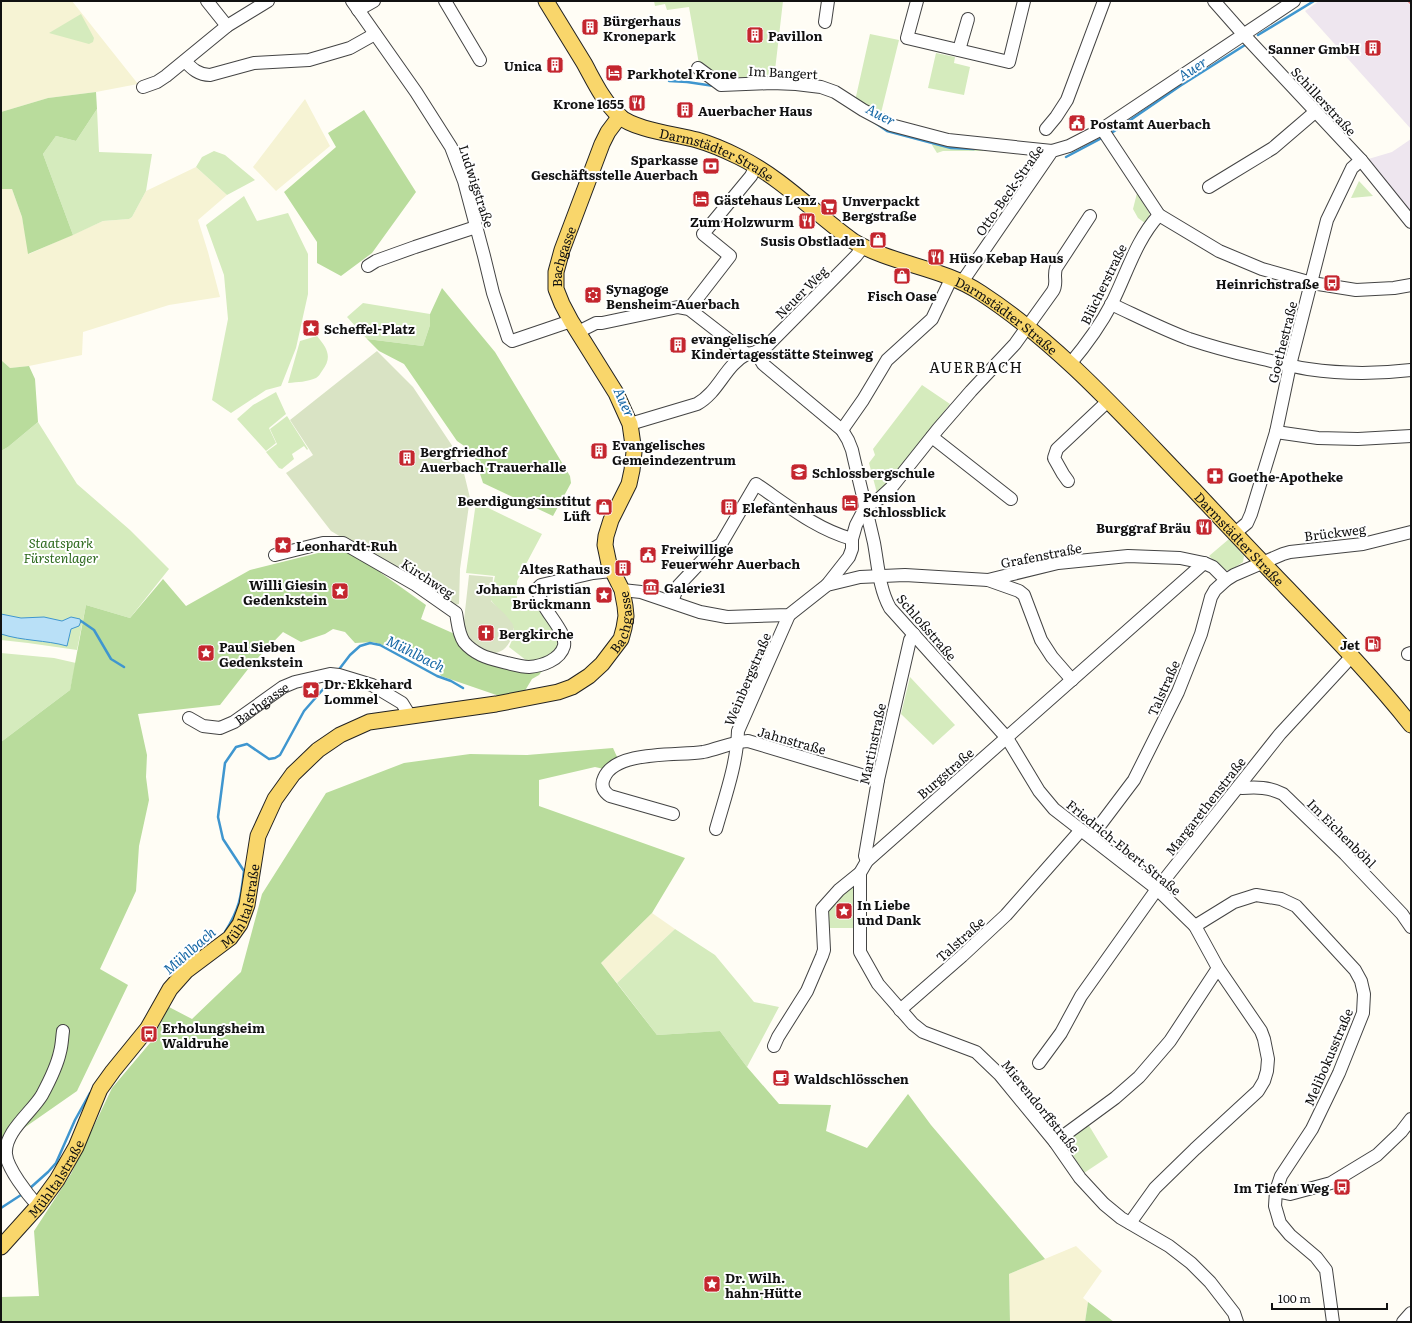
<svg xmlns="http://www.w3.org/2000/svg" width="1412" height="1323" font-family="Literata,serif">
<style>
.industrial{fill:#eee6ef}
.farmland{fill:#f6f3d4}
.green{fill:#d5ebbd}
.forest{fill:#b9dc9c}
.cemetery{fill:#d9e3c4}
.water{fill:#b9e0f7;stroke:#3f96cf}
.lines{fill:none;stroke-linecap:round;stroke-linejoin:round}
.stream{stroke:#3f96cf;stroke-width:2.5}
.minor-casing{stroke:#444;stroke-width:14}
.major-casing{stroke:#222;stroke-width:17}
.minor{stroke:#fff;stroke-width:12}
.major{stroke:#f9d66b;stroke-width:15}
.rail-casing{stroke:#c4262e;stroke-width:4}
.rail{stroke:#fff;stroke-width:2.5;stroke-dasharray:8;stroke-linecap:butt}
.labels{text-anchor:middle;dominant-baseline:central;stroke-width:4;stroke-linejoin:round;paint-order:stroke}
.poi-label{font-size:13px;font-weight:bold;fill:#111;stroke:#fff;text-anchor:start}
.street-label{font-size:13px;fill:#111;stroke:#fff}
.park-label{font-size:13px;font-style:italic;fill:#2f6b1f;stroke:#fff}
.water-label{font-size:14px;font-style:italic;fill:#1768a6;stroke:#fff}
.quarter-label{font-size:15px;letter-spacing:1px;fill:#111;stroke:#fff}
</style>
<rect width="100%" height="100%" fill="#fffdf5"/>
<path class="industrial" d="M1319 1H1407L1411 6V129L1305 11Z
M1411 139V217L1365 160 1392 152Z"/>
<path class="farmland" d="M1 1H72L138 84 96 92 48 98 1 112Z
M305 99 330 146 276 191 253 167Z
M196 167 227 195 198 220 208 252 220 297 169 305 83 332 82 355 29 366 10 368 1 360V189H12L22 217 29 254 103 221 129 219 132 217 146 191Z
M652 913 675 929 617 983 601 963Z
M1076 1246 1102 1271 1083 1298 1088 1302 1085 1322H1010L1009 1274Z"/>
<path class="green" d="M654 1H783L774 79 723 83 699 64 689 7 667 10 665 4 655 6Z
M81 14 94 38 93 42 89 44 49 33Z
M870 34 899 40 880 117 855 101Z
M936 53 955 57 954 63 970 67 964 95 928 88Z
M97 109 99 152 152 154 146 191 132 217 129 219 103 221 73 235 43 154 56 136 76 141Z
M934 141 983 146V151H943L937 153 932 145Z
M214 151 225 155 255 180 227 195 196 167 202 157Z
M1359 181 1373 196 1351 198Z
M1137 193 1150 214 1145 223 1138 218 1133 209Z
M244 196 257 221 288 213 308 254V294L296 348 281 386 266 390 231 413 212 400 228 319 224 275 206 225Z
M363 303 430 314V325L423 346 367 339 347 317Z
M317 336C327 348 333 357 322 371 320 374 319 376 316 378 307 382 298 382 288 383L300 341Z
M922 385 950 404 889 483 877 493 869 463 875 455 873 449Z
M276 392 286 414 269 428 276 443 266 451 237 419 253 405Z
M287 416 308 449 307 450 304 446 292 454 294 459 282 469 279 468 266 452 277 444 270 429Z
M38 422 77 484 130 530 169 569 130 618 86 605 77 650 28 643 1 640V451L8 447Z
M476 502 542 534 517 581V599L538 611 542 610C551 623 570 642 554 656 549 661 537 662 531 664L509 647 514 636V629L490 599 495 576 466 573Z
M1229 539 1244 556 1243 562 1231 570H1224L1209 556Z
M1 653 54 658 76 663 70 690 1 742Z
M910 677 955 725 933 745 901 714Z
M849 888H857V928H826V910Z
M675 929 715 955 754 1002 779 1007 747 1067 720 1031 657 1035 617 983Z
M1088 1124 1108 1157 1084 1173 1066 1144 1068 1138Z"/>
<path class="forest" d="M96 92 97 109 76 141 56 136 43 154 73 235 28 254 22 217 12 189H1V112L48 98Z
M364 110 416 192 372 253 341 276 317 263V242L284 192 336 147 328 133Z
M442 288 495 352 570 476 571 483 553 516 483 483 473 452 457 441 404 364 379 351 367 339 423 346 430 325V314Z
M1 360 10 368 29 366 35 379 38 422 8 447 1 451Z
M339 545 382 570 381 573 426 605 421 619 457 635 487 662 515 671 543 670 539 675 532 679 523 694 508 699 441 676 431 660 373 642 355 643 345 632 333 629 325 634 301 642 283 632 252 664 220 705 138 714 147 755 146 777 149 800 139 846 136 891 100 969 128 985 77 1091 1 1144V742L70 690 86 605 130 618 163 579 186 606 250 570 326 551Z
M613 748 618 759 604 769 595 767 539 780V806L685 858 652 913 601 963 657 1035 720 1031 747 1067 779 1104 831 1105 826 1131 867 1148 908 1094 931 1125 1045 1259 1009 1274 1010 1322H1V1297L39 1296 34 1231 71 1174 112 1088 150 1043 169 1007 192 1019 241 972 262 894 326 793 404 763 470 754 527 755Z
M1088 1302 1114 1322H1085Z"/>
<path class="cemetery" d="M377 351 413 387 457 453 454 456 462 465 470 498 460 569 459 604 455 605 331 531 286 473 313 455 290 420Z
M469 575 493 577 491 601C498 608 506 614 511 622 515 626 514 632 512 637 506 651 500 653 485 655L462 632 464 620Z"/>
<path class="water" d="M1 614 21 618 44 617 62 621 71 617 80 619 81 621 79 626 71 629 67 646C46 640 22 641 1 634Z"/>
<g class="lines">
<path class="stream" d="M1258 35 1314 1
M669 81 687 82 714 86
M874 122 887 131 951 148 974 149
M1110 134 1180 86 1245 45
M1033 155 1040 156
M1066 157 1100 139
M81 621 94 630 111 659 124 667
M337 672 350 655 360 646 370 643 380 645 437 676 451 681 463 688
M225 932C240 908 241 897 244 871L223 839 218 817 225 763 236 747 247 744 269 759 275 758 280 755 304 711 332 679
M29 1189 48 1172 56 1163 75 1120 90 1093
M1 1208 24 1193"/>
<g class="minor-casing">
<g id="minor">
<path d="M207 1 227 26"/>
<path d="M352 1 416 92 451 147 464 181 484 256 493 293 508 338 512 341 515 340 571 321"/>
<path d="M445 1 480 60"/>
<path d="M917 1 907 38 1009 62 1024 1"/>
<path d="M1214 1 1244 35 1361 160 1411 222"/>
<path d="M358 10 374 1"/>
<path d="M825 22 828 1"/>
<path d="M959 50 968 19"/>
<path d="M185 61C192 69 199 75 210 75L254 63 309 60 350 48 375 34"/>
<path d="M698 68 721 85 772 83 796 84 821 87 835 92 863 110 891 125 948 140 1052 151"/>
<path d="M143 87 157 82 166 76 227 26 268 1"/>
<path d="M1046 129 1056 117 1067 100 1104 1"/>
<path d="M1102 129 1159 215 1219 251 1262 269 1312 283 1356 290 1394 288 1411 285"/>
<path d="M1209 187 1273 148 1315 112"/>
<path d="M368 266 376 261 415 247 476 227"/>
<path d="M962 282 1052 151 1069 146 1102 129 1294 1"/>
<path d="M1111 304C1137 316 1162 329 1189 339 1210 346 1232 352 1254 357 1272 361 1289 366 1308 369 1342 374 1377 374 1411 370"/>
<path d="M689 309 730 256 703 234 751 176 756 166"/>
<path d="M578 332 596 323H602L678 307 689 309 747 354 756 352 763 364 842 430 848 440 852 450C859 481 867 512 874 543 878 565 879 588 890 608L1007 738 1039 791 1054 809 1157 889 1195 926 1218 968 1261 1031 1264 1039 1268 1059 1267 1071 1264 1081 1258 1091 1195 1149 1155 1188 1130 1223"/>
<path d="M756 352 768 345 856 256 863 247"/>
<path d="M1070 364C1086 345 1100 326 1112 303 1127 273 1136 240 1159 215"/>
<path d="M630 424 697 404C719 392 725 365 747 354"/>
<path d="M842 430 863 400 887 360 932 319 952 277"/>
<path d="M1276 432 1318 438 1358 439 1411 436"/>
<path d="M932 437 1011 499"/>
<path d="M1068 481 1063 474 1054 458 1057 449 1107 402"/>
<path d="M1235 533 1247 523 1251 514 1276 432 1290 365 1327 220 1352 168 1361 160"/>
<path d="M275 555 323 543H343L416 585 456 613C458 623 458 633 464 642 469 648 475 652 481 655 489 659 521 667 529 667 542 666 560 660 564 646 567 629 539 609 538 588L541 585 593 573 611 571"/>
<path d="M988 580 1019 591 1024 595 1041 640 1052 657 1072 680"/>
<path d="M827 585 849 557 852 549V539L856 525 866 506 879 499 891 488 938 429 971 391 1015 344 1053 291C1058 283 1053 277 1056 268L1090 216"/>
<path d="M622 590 641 592 700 612 727 617 789 615 827 585 860 577 905 575 988 580 1058 563 1128 556 1180 558 1204 563 1213 567 1226 580"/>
<path d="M672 602 676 591 679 585 713 549 721 544 756 484C787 505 816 529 852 539"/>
<path d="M1408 654 1411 653"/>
<path id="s1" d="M189 718 203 726 220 728 234 722 283 687 295 682 330 674 339 675 372 685 402 703 410 716"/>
<path d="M1239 786 1242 788C1257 787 1269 787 1283 794L1345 854 1402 914 1411 927"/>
<path d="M673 814 610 796C604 792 600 786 604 778 615 750 678 756 703 752 718 749 732 742 748 741L878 780"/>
<path d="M716 829C725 797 737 764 738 731L789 615"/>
<path d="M1091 837 1134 780 1178 692 1201 634 1211 597 1215 590 1226 580 1234 575 1283 554 1290 552 1363 544 1411 532"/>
<path d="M867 861 865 856 878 780 910 640 914 634"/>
<path d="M860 873V952L878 984 913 1024 923 1032 976 1052 1000 1075 1055 1142 1080 1178 1104 1204 1121 1218 1169 1246 1191 1263 1210 1282 1234 1313 1237 1322"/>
<path d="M1195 926 1234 902 1256 895 1281 899 1296 906 1355 970 1361 981 1364 994 1363 1013 1339 1073 1312 1129 1281 1176 1276 1191 1275 1206 1280 1223 1290 1235 1316 1257 1326 1270 1333 1322"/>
<path d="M900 1010 962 956 1006 915 1081 830"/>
<path d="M774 1046 778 1037 807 991 822 956 824 950 822 909 839 890 860 873 867 861 1204 563"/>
<path d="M1039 1063 1061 1033 1081 996 1157 889 1280 734 1352 656"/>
<path d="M1055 1142 1115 1098 1139 1077 1170 1041 1218 968"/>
<path d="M1276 1191 1290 1194 1331 1183 1377 1155 1401 1132 1411 1119"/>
<path d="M38 1206C28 1195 7 1168 6 1154 4 1132 32 1112 42 1095 49 1082 57 1066 60 1052 62 1045 62 1038 63 1031"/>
<path d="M1403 1322 1411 1313"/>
</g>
</g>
<g class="major-casing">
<g id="major">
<path id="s2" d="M546 1C559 22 571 42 584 63 594 81 603 101 619 116 635 130 675 134 697 140 711 144 725 150 739 157 782 178 814 213 853 241 893 265 942 267 981 293 1062 346 1127 421 1194 490 1225 523 1256 556 1287 588 1330 633 1373 677 1411 725"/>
<path id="s3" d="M1 1247 38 1206 57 1180 76 1147 100 1089 113 1071 148 1028 170 989 186 971 230 938 240 924 247 905 258 836 275 799 293 774 318 750 340 735 369 722 496 704 558 692 572 687 589 676 602 664 621 639 624 628 626 616 625 606 622 590 609 564 605 545 606 536 611 520 629 484 632 470 634 452 630 424 616 393 571 321 562 304 556 289V272L562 250 602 144 608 132 620 116"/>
</g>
</g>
<use href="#minor" class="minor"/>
<use href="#major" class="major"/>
<g class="rail-casing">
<path id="rail" d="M1410 1 1411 2"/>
</g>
<use href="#rail" class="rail"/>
</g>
<defs>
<g id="building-square" transform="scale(0.9)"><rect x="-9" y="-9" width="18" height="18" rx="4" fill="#c4262e" stroke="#fff"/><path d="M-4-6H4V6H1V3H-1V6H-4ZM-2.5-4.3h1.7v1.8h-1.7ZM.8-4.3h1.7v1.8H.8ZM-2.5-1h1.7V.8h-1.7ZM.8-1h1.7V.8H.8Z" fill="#fff"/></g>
<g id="hotel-square" transform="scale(0.9)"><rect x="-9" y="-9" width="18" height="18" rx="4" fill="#c4262e" stroke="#fff"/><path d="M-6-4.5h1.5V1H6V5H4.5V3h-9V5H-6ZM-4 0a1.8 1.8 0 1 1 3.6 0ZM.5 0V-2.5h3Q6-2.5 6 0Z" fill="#fff"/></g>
<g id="restaurant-square" transform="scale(0.9)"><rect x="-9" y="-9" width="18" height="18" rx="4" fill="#c4262e" stroke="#fff"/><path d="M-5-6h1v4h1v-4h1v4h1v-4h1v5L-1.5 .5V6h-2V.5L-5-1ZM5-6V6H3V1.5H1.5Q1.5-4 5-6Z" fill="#fff"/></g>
<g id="civic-square" transform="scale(0.9)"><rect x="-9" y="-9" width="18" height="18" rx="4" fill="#c4262e" stroke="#fff"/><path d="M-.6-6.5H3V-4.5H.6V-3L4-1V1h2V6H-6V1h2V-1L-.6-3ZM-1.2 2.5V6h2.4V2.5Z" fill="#fff"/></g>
<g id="bank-square" transform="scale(0.9)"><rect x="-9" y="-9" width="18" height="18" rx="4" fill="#c4262e" stroke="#fff"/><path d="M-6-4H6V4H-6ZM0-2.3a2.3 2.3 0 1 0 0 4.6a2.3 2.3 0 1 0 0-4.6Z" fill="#fff"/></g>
<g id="supermarket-square" transform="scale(0.9)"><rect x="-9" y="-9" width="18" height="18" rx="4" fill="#c4262e" stroke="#fff"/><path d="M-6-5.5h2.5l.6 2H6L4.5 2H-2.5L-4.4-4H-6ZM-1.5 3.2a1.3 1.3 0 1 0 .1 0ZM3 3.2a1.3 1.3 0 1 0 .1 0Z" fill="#fff"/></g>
<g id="shop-square" transform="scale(0.9)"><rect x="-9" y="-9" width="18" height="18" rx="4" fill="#c4262e" stroke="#fff"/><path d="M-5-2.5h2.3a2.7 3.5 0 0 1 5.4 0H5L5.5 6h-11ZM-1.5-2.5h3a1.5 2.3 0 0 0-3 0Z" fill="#fff"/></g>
<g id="bus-square" transform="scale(0.9)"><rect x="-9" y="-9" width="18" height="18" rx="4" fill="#c4262e" stroke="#fff"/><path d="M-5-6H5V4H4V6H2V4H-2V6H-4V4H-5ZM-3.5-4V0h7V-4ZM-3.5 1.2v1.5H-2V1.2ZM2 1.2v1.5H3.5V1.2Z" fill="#fff"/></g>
<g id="synagogue-square" transform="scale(0.9)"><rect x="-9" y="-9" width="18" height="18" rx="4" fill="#c4262e" stroke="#fff"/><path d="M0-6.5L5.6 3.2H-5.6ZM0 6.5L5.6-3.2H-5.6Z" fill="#fff"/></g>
<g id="sight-square" transform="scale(0.9)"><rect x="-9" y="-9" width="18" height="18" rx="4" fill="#c4262e" stroke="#fff"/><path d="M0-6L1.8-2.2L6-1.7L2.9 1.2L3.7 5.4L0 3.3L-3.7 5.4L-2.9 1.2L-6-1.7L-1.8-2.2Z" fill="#fff"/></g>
<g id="school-square" transform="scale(0.9)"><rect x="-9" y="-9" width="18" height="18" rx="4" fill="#c4262e" stroke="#fff"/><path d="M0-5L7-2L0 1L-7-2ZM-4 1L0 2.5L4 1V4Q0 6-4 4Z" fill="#fff"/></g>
<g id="pharmacy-square" transform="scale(0.9)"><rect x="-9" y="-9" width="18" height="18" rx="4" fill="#c4262e" stroke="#fff"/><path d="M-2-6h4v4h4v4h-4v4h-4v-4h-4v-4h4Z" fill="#fff"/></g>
<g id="museum-square" transform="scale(0.9)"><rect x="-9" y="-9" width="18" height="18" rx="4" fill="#c4262e" stroke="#fff"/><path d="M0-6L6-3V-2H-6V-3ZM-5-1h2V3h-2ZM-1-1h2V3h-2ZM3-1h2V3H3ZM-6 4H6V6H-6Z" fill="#fff"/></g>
<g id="church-square" transform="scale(0.9)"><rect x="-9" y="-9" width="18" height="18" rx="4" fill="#c4262e" stroke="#fff"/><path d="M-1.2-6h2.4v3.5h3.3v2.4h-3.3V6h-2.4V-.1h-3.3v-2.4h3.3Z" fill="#fff"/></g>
<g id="fuel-square" transform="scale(0.9)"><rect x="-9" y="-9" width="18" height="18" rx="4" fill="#c4262e" stroke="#fff"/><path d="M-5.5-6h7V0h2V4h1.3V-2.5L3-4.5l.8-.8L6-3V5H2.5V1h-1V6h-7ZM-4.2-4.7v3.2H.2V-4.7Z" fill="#fff"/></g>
<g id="cafe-square" transform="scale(0.9)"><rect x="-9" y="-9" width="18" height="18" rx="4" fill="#c4262e" stroke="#fff"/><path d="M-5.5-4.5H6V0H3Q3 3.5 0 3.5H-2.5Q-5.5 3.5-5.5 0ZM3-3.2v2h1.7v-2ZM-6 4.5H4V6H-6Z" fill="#fff"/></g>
</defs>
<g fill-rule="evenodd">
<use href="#building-square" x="590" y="27"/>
<use href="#building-square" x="755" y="35"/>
<use href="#building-square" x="1373" y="48"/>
<use href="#building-square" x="555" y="65"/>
<use href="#hotel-square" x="614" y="73"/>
<use href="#restaurant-square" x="637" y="103"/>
<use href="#building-square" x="685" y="110"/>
<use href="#civic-square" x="1077" y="123"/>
<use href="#bank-square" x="711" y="166"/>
<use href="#hotel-square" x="701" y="199"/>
<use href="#supermarket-square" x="829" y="207"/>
<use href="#restaurant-square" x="807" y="221"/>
<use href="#shop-square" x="878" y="240"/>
<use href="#restaurant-square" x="936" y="257"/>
<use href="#shop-square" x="902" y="276"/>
<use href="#bus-square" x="1332" y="283"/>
<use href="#synagogue-square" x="593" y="295"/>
<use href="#sight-square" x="311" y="328"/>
<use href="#building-square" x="678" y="345"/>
<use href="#building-square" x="599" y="451"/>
<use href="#building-square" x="407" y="458"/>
<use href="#school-square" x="799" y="472"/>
<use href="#pharmacy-square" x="1215" y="476"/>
<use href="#hotel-square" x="850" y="503"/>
<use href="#shop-square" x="604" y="507"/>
<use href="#building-square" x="729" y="507"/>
<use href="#restaurant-square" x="1204" y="527"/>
<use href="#sight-square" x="283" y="545"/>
<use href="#civic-square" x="648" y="555"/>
<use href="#building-square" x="623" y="568"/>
<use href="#museum-square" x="651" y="587"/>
<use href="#sight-square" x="340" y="591"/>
<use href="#sight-square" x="604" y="595"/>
<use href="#church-square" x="486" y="633"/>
<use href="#fuel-square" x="1373" y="644"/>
<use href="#sight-square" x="206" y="653"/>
<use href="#sight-square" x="311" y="690"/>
<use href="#sight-square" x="844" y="911"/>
<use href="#bus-square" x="149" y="1034"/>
<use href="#cafe-square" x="781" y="1078"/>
<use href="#bus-square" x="1342" y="1187"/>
<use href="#sight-square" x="712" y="1284"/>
</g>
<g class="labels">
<g class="poi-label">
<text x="603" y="20">Bürgerhaus<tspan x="603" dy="15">Kronepark</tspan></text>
<text x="768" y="35">Pavillon</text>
<text x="1360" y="48" text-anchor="end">Sanner GmbH</text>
<text x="542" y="65" text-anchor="end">Unica</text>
<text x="627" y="73">Parkhotel Krone</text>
<text x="624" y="103" text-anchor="end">Krone 1655</text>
<text x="698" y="110">Auerbacher Haus</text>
<text x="1090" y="123">Postamt Auerbach</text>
<text x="698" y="159" text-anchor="end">Sparkasse<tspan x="698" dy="15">Geschäftsstelle Auerbach</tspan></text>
<text x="714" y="199">Gästehaus Lenz</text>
<text x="842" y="200">Unverpackt<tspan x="842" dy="15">Bergstraße</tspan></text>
<text x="794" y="221" text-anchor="end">Zum Holzwurm</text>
<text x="865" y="240" text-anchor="end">Susis Obstladen</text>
<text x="949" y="257">Hüso Kebap Haus</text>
<text x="1319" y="283" text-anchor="end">Heinrichstraße</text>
<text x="606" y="288">Synagoge<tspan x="606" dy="15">Bensheim-Auerbach</tspan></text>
<text x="902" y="295" text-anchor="middle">Fisch Oase</text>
<text x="324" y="328">Scheffel-Platz</text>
<text x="691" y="338">evangelische<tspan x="691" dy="15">Kindertagesstätte Steinweg</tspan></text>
<text x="612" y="444">Evangelisches<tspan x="612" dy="15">Gemeindezentrum</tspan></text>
<text x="420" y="451">Bergfriedhof<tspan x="420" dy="15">Auerbach Trauerhalle</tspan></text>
<text x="812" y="472">Schlossbergschule</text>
<text x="1228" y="476">Goethe-Apotheke</text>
<text x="863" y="496">Pension<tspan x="863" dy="15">Schlossblick</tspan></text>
<text x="591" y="500" text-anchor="end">Beerdigungsinstitut<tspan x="591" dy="15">Lüft</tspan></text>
<text x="742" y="507">Elefantenhaus</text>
<text x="1191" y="527" text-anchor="end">Burggraf Bräu</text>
<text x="296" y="545">Leonhardt-Ruh</text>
<text x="661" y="548">Freiwillige<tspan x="661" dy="15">Feuerwehr Auerbach</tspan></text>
<text x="610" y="568" text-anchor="end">Altes Rathaus</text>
<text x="327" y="584" text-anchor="end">Willi Giesin<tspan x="327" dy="15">Gedenkstein</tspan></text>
<text x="664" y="587">Galerie31</text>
<text x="591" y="588" text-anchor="end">Johann Christian<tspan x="591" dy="15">Brückmann</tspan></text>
<text x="499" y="633">Bergkirche</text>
<text x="1360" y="644" text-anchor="end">Jet</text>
<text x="219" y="646">Paul Sieben<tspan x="219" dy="15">Gedenkstein</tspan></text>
<text x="324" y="683">Dr. Ekkehard<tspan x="324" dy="15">Lommel</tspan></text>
<text x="857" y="904">In Liebe<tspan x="857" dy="15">und Dank</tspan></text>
<text x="162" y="1027">Erholungsheim<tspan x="162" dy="15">Waldruhe</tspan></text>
<text x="794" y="1078">Waldschlösschen</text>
<text x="1329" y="1187" text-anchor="end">Im Tiefen Weg</text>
<text x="725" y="1277">Dr. Wilh.<tspan x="725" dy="15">hahn-Hütte</tspan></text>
</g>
<g class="street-label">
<text transform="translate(783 72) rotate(3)">Im Bangert</text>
<text transform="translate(1324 101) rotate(47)">Schillerstraße</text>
<text stroke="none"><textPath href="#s2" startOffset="242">Darmstädter Straße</textPath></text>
<text transform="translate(477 186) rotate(72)">Ludwigstraße</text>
<text transform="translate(1009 190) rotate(-55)">Otto-Beck-Straße</text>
<text stroke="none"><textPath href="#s3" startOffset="1350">Bachgasse</textPath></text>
<text transform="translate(1103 284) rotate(-64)">Blücherstraße</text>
<text transform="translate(801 292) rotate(-45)">Neuer Weg</text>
<text stroke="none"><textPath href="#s2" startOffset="578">Darmstädter Straße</textPath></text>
<text transform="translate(1282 342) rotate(-76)">Goethestraße</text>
<text transform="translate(1335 532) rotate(-7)">Brückweg</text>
<text stroke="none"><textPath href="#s2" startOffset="902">Darmstädter Straße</textPath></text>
<text transform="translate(1041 555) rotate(-11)">Grafenstraße</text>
<text transform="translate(428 578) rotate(33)">Kirchweg</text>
<text stroke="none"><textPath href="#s3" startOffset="954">Bachgasse</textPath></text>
<text transform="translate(927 627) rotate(49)">Schloßstraße</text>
<text transform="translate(747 679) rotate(-67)">Weinbergstraße</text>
<text transform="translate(1163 688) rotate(-66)">Talstraße</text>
<text stroke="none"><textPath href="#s1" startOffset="82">Bachgasse</textPath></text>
<text transform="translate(792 740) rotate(16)">Jahnstraße</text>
<text transform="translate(872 744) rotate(-78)">Martinstraße</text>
<text transform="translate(945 773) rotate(-41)">Burgstraße</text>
<text transform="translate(1205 806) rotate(-52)">Margarethenstraße</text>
<text transform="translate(1342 833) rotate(45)">Im Eichenböhl</text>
<text transform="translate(1124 847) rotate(39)">Friedrich-Ebert-Straße</text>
<text stroke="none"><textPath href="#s3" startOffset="424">Mühltalstraße</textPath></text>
<text transform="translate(960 939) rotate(-42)">Talstraße</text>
<text transform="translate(1328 1057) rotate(-67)">Melibokusstraße</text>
<text transform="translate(1041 1106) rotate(51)">Mierendorffstraße</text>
<text stroke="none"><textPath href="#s3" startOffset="88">Mühltalstraße</textPath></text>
</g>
<g class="park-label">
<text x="61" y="542">Staatspark<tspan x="61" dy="15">Fürstenlager</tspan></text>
</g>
<g class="water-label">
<text transform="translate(1192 68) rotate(-33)">Auer</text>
<text transform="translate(881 114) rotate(28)">Auer</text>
<text transform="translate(625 402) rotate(66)">Auer</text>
<text transform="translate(416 653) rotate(27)">Mühlbach</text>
<text transform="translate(189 950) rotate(-41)">Mühlbach</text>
</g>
<g class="quarter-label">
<text x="976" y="366">AUERBACH</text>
</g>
</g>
<rect width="1412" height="1323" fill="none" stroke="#111111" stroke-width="4"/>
<path d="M1272 1303v6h115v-6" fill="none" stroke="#111111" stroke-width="2"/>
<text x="1278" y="1303" font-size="12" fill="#111111" stroke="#ffffff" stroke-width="3" paint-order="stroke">100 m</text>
</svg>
